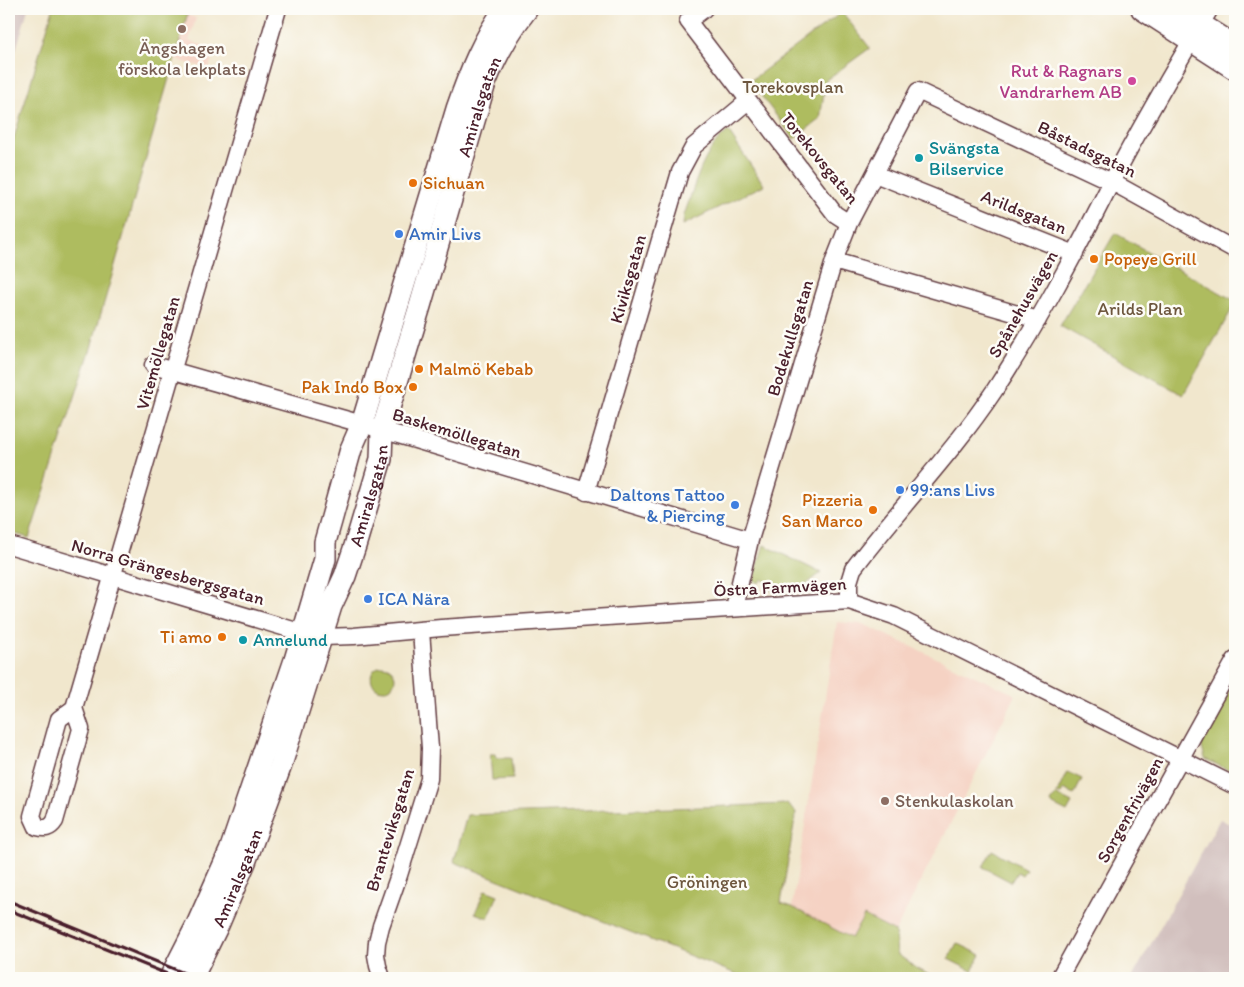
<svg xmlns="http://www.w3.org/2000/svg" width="1244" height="987" font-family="Itim,sans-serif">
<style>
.built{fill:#f5d2c3}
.industrial{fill:#d1bfbd}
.green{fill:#aebc5e;stroke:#7c6e44}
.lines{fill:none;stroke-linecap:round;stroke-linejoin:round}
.minor-casing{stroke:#633d43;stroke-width:19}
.major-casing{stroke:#633d43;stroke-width:24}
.minor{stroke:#fff;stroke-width:16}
.major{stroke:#fff;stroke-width:21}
.rail{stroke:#4a1f2b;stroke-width:3}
.education-dot{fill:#8d6e63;stroke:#fdfcf7;stroke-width:2}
.hotel-dot{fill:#d1479c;stroke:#fdfcf7;stroke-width:2}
.culture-dot{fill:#0f9aa8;stroke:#fdfcf7;stroke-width:2}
.food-dot{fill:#e8710a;stroke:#fdfcf7;stroke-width:2}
.shop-dot{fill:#3f7fe0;stroke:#fdfcf7;stroke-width:2}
.labels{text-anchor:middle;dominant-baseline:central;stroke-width:5;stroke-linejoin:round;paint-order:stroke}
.education-label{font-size:18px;fill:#785e54;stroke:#fdfcf7}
.hotel-label{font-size:18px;fill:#b23c85;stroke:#fdfcf7;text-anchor:end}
.park-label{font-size:18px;fill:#6d563d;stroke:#fdfcf7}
.street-label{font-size:18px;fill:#4a1f2b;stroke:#fdfcf7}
.culture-label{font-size:18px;fill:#0d838f;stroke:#fdfcf7;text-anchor:start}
.food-label{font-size:18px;fill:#c56008;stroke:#fdfcf7;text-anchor:start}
.shop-label{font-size:18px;fill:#366cbe;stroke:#fdfcf7;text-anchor:start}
</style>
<rect width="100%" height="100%" fill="#fdfcf7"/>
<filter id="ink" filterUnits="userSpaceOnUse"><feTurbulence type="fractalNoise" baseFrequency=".02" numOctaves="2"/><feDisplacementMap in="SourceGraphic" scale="10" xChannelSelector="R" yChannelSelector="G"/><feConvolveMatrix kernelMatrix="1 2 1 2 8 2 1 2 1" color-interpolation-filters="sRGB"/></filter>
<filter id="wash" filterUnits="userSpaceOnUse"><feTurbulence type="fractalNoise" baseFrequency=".0096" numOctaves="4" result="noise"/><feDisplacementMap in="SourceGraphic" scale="20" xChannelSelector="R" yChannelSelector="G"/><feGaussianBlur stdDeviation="1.12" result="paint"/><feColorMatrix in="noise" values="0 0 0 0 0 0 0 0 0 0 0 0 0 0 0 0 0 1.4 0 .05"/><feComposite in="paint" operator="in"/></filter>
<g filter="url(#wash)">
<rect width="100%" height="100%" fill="#f1e7cd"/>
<path class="built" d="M177 12 196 18 189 41 215 49 209 69 164 56Z
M837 622 863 624 1016 695 895 932 864 916 852 939 792 907Z"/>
<path class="industrial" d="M9 9H28L9 74Z
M1220 819 1235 827V978H1132Z"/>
<path class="green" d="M53 9H189L91 348 29 538 9 532V154Z
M842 12 870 48 826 80 820 119 794 139 750 81Z
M728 131 764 185 683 225 684 215C695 186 702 151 728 131Z
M1115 233 1235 301V304L1183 395 1060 326Z
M764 545 821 573 800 589 773 591 768 589 770 584 762 579 759 583 753 580Z
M371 678a12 12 0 1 1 24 0a12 12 0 1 1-24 0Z
M1235 680V773L1205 759 1201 744Z
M490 754H495L496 758H511L513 779 492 780Z
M1067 772 1082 779 1074 795 1064 789 1061 794 1057 793Z
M1056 795 1072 803 1067 812 1053 805 1051 802Z
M787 804 796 812 781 903 792 907 851 938 864 916 895 932 897 954 918 969 935 978H746L454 862 467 815Z
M992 850 1026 869 1022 875 1017 872 1011 882 983 867Z
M485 890 498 895 488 918 475 913Z
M957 943 981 955 972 971 948 959Z"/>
</g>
<g filter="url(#ink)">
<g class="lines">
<g class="minor-casing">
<path id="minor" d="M704 9 688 21 835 214 849 223
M875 174 1075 254
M834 261 1038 320
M153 365 362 424 750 540
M586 492 680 172 694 146 748 101
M9 545 303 633 322 637 354 636 441 628 849 601 894 616 1235 786
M849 601V582L853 569C899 508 952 454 994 391 1038 324 1075 254 1111 183 1142 124 1176 66 1210 9
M734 608 750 540 834 261 849 223 918 91 1112 182 1235 250
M74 708 81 729 55 821C50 829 45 829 37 827L32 816 59 719 74 708 278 9
M382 978 378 966 376 955 377 942 381 926 399 875 429 779 430 748 421 631
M1059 978 1235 660"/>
</g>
<g class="major-casing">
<g id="major">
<path d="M1142 9 1235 69"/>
<path d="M1176 9 1235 46"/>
<path d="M170 978 197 925 230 851 295 660 325 559V542L331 521 351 449 362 424 457 109C469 74 483 39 505 9"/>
<path id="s1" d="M192 978 218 925 245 862 281 765 331 606 345 576 355 546 381 459 382 431 420 306 485 83C496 56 509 31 527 9"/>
</g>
</g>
<use href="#minor" class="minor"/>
<use href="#major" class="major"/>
<path class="rail" d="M9 901 196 978
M9 910 177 978"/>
</g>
</g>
<g class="education-dot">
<circle cx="182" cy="29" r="5"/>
<circle cx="885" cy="801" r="5"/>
</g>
<circle class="hotel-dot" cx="1132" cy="81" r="5"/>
<g class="culture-dot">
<circle cx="919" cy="158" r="5"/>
<circle cx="243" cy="640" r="5"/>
</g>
<g class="food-dot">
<circle cx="413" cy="183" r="5"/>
<circle cx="1094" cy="259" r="5"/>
<circle cx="419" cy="369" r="5"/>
<circle cx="413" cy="387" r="5"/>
<circle cx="873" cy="510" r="5"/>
<circle cx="222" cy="637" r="5"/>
</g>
<g class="shop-dot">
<circle cx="399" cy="234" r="5"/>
<circle cx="900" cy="490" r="5"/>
<circle cx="735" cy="505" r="5"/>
<circle cx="368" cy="599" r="5"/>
</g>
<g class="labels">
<g class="education-label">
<text x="182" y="48">Ängshagen<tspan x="182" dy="21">förskola lekplats</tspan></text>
<text x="895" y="801" text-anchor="start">Stenkulaskolan</text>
</g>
<g class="hotel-label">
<text x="1122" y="71">Rut &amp; Ragnars<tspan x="1122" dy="21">Vandrarhem AB</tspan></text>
</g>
<g class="park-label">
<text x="793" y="87">Torekovsplan</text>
<text x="1140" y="309">Arilds Plan</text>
<text x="707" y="882">Gröningen</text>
</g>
<g class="street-label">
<text stroke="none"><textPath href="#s1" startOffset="920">Amiralsgatan</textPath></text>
<text transform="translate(1087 149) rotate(26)">Båstadsgatan</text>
<text transform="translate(820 158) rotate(51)">Torekovsgatan</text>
<text transform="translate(1024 212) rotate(22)">Arildsgatan</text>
<text transform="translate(628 279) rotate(-74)">Kiviksgatan</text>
<text transform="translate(1023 304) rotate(-60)">Spånehusvägen</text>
<text transform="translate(790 338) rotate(-73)">Bodekullsgatan</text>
<text transform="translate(158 353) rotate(-74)">Vitemöllegatan</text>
<text transform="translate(457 433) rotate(17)">Baskemöllegatan</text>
<text stroke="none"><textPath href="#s1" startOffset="515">Amiralsgatan</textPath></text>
<text transform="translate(168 572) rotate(16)">Norra Grängesbergsgatan</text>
<text transform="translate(780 587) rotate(-3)">Östra Farmvägen</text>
<text transform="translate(1130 810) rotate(-61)">Sorgenfrivägen</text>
<text transform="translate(390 830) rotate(-73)">Branteviksgatan</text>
<text stroke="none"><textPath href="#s1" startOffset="110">Amiralsgatan</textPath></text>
</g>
<g class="culture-label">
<text x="929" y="148">Svängsta<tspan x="929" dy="21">Bilservice</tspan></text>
<text x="253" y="640">Annelund</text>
</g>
<g class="food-label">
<text x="423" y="183">Sichuan</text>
<text x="1104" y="259">Popeye Grill</text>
<text x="429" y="369">Malmö Kebab</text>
<text x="403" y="387" text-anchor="end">Pak Indo Box</text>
<text x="863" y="500" text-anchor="end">Pizzeria<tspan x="863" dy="21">San Marco</tspan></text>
<text x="212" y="637" text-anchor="end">Ti amo</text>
</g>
<g class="shop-label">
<text x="409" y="234">Amir Livs</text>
<text x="910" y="490">99:ans Livs</text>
<text x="725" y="495" text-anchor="end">Daltons Tattoo<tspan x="725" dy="21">&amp; Piercing</tspan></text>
<text x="378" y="599">ICA Nära</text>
</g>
</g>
<rect width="1244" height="987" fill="none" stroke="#fdfcf7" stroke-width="30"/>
</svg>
